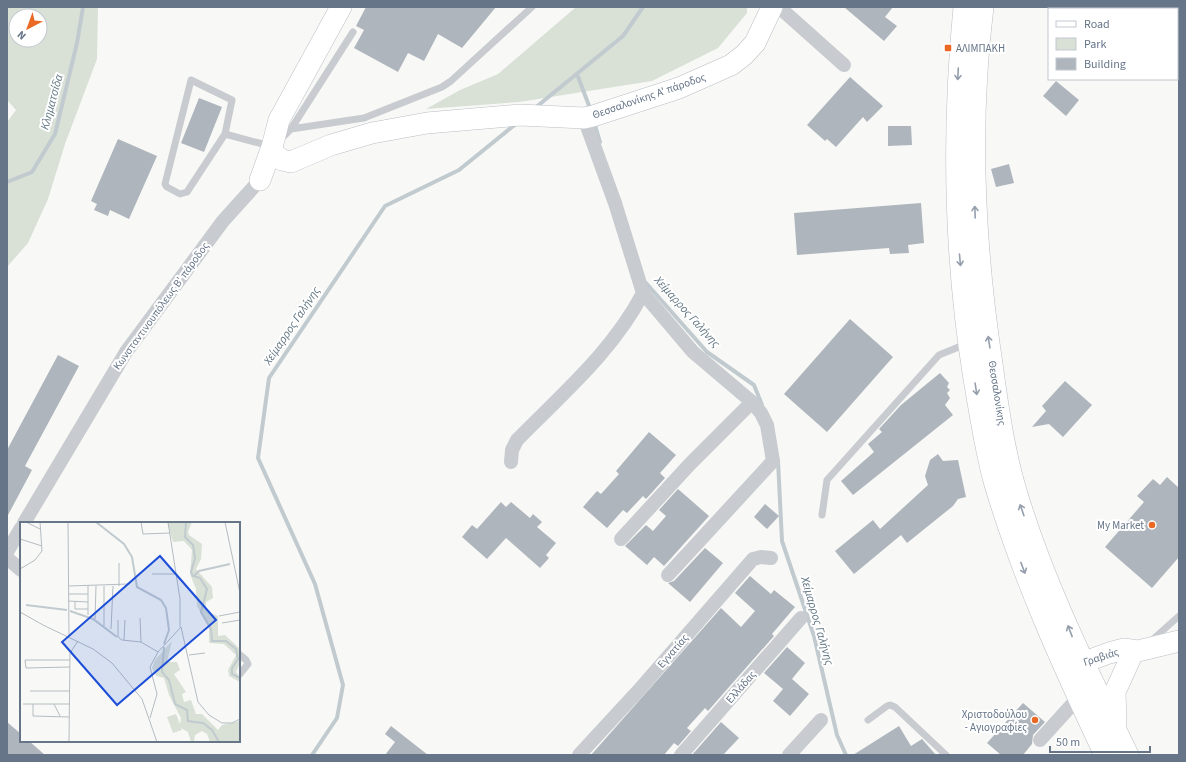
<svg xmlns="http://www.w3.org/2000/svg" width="1186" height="762" font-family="'Source Sans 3',sans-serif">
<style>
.green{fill:#d9e1d7;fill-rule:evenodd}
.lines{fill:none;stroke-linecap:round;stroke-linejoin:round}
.stream{stroke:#c1cacf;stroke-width:4}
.building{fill:#aeb5bc}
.secondary-casing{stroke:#babec4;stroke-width:22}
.lane{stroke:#c8cbcf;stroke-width:7}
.street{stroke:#c8cbcf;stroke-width:14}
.secondary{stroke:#fff;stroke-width:21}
.oneway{stroke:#949eac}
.poi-dot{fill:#ea6824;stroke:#fff;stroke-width:1.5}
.labels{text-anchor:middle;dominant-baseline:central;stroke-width:4;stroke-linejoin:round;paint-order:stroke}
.poi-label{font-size:11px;fill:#667588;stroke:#fff;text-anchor:end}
.street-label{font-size:11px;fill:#667588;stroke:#fff}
.water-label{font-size:12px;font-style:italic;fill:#637783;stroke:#fff}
.inset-river{fill:none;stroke:#c1cacf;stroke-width:2}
.inset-road{fill:none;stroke:#b5bcc3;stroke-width:1}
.view{fill:#1d4ed8;fill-opacity:0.15;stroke:#1d4ed8;stroke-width:2}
.inset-edge{fill:none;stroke:#667588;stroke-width:2}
</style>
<rect width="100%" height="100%" fill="#f8f9f6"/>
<path class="green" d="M7 7H98L97 59 65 144 48 199 28 243 7 267V122L16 110 7 100ZM16 16H40V40H16Z
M576 7H747V13L718 48 652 81 519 102 426 109 460 90 498 74Z"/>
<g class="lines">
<path class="stream" d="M577 74 591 111
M535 108 623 36 643 7
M594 122 600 142
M7 182 32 172 55 134 77 43 83 7
M646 283 707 352 754 385 762 405
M778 461 782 541 814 636 837 735 846 755
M312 755 337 718 343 685 315 584 258 458 269 378 385 206 459 170 517 123"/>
</g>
<path class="building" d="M366 7H496L462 48 438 34 424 61 408 53 398 72 354 48 364 30 356 26Z
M844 7H893L885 17 897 26 884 41Z
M850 77 883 106 867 122 863 117 836 147 827 139 825 141 807 125Z
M1056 81 1079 100 1066 116 1043 96Z
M199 98 222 107 204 152 181 143Z
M888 126H911L912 145 888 146Z
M118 139 157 156 129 219 110 210 108 216 94 210 97 204 91 201Z
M1009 164 1014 183 996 187 991 169Z
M921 203 924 243 908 245 909 253 890 254 889 248 797 255 794 213Z
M850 319 893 357 827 432 784 394Z
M58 355 79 366 25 466 32 470 7 517V450Z
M940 373 949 383 947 387 950 390 947 393 950 398 945 405 953 415 853 495 841 481 874 452 868 444 882 432 879 429 901 405Z
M1065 381 1092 405 1063 437 1049 424 1032 427 1046 411 1042 406Z
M649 432 676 455 660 473 665 478 646 499 643 496 627 513 623 510 607 528 583 507 597 491 601 494 619 474 616 471Z
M938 454 943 461 958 460 966 497 958 499 953 506 907 543 901 535 854 574 835 551 873 520 880 529 928 485 925 476 930 460Z
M1167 477 1179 488V557L1152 588 1105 547 1144 502 1137 496 1153 479 1160 485Z
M678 489 709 516 664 566 654 557 647 565 625 546 646 525 653 531 666 516 659 510Z
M501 502 506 507 511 502 530 518 533 514 542 522 537 527 556 543 546 555 549 558 540 568 506 538 487 559 462 537 472 525 477 529Z
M765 504 779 516 767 529 754 517Z
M705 548 723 563 690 602 668 583 674 581Z
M750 576 771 594 774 590 795 607 772 634 774 636 708 711 705 708 687 728 691 731 678 746 674 743 664 755H591L721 608 741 627 755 611 735 593Z
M787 647 805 663 792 679 809 694 790 716 773 701 783 689 764 673Z
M1023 703 1045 722 1033 735 1032 744 1023 755H1001L987 743Z
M7 722 21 734V741H29L45 755H7Z
M721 722 739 738 723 755H692Z
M391 726 428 755H385L395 742 385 734Z
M899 726 911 746 922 739 936 755H853Z"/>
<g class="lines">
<g class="secondary-casing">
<path id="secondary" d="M341 7 279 120 272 147 274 154 282 160 291 162 331 145 372 133 427 123 520 115 584 118 593 116 679 88 731 65 744 55 755 43 772 7
M964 7C952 131 954 255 974 379 980 413 985 448 994 481 1022 576 1063 666 1105 755
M983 7C968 127 974 245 992 364 998 407 1004 452 1017 494 1044 584 1087 670 1128 755
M260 180 272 147
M1071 667 1109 653 1124 649 1138 651 1179 641
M1116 722 1115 692 1130 659"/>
</g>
<path class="lane" d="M291 129 364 118 442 87 451 81 532 7
M225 134 187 192 180 194 167 187 165 184 191 80 232 100 225 134 270 146
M280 140 291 129 353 32
M822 515 827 480 939 355 966 344
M1151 641 1179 616
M239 654 246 660 248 664 239 675
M868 720 887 706 890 705 895 707 946 755"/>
<path class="street" d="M779 7 844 65
M643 293 693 352 752 402 761 413 767 425 773 461 668 575
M511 462 512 450 517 440C562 394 613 351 643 293L615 203 584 118
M24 523 126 352 223 221 260 180
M621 539 690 464 752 402
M7 552 21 528
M7 558 21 570
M1040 740 1078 698
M579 755 639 690 753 559 761 557 771 558
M681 755 801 618
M789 755 821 720"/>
<use href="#secondary" class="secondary"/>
</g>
<defs><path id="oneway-shaft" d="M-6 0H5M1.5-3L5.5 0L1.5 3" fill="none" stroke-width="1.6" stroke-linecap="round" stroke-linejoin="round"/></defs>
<g class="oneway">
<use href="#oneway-shaft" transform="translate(958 74) rotate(93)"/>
<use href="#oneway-shaft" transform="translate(975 212) rotate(-92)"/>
<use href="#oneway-shaft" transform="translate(960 260) rotate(85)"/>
<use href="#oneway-shaft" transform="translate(989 342) rotate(-99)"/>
<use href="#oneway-shaft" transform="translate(976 389) rotate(81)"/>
<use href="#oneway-shaft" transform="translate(1022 510) rotate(-109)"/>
<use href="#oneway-shaft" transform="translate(1023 568) rotate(69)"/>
<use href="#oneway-shaft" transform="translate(1070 631) rotate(-111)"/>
</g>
<g class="poi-dot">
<rect x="944" y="44" width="8" height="8" rx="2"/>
<circle cx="1152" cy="525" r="4"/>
<circle cx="1035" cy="720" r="4"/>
</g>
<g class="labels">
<g class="poi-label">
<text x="956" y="48" text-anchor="start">ΑΛΙΜΠΑΚΗ</text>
<text x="1144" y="525">My Market</text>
<text x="1027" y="714">Χριστοδούλου<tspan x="1027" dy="13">- Αγιογραφίες</tspan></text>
</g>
<g class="street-label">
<text transform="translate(649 96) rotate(-19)">Θεσσαλονίκης Α' πάροδος</text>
<text transform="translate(161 306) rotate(-54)">Κωνσταντινουπόλεως Β' πάροδος</text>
<text transform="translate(997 393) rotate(81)">Θεσσαλονίκης</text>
<text transform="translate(673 651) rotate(-49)">Εγνατίας</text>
<text transform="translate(1101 657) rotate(-18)">Γραβιάς</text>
<text transform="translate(741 687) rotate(-49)">Ελλάδας</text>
</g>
<g class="water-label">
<text transform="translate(52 102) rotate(-75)">Κληματσίδα</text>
<text transform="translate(687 312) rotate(48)">Χείμαρρος Γαλήνης</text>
<text transform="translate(292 326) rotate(-56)">Χείμαρρος Γαλήνης</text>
<text transform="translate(817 621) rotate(74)">Χείμαρρος Γαλήνης</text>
</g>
</g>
<g transform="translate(20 522)">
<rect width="220" height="220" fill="#f8f9f6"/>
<path d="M147 0H172L168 10 169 13 182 22 181 37 176 47 192 65 193 76 186 80V89L198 94V114L205 113 220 127V141L216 150 220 155V160L209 154 208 148 216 133 204 122 189 121V106L177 84 176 67 170 52 172 28 164 19 153 20ZM152 119 147 140H157L160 148 154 152 166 170 162 172 164 180 171 178 176 192H182L198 208 202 203 220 199V220H190L187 212 182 209 175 213 174 220H171L168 210 161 206 162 208 153 211 147 195 156 192 160 202 161 196 149 173 144 156 136 154 132 146 135 138Z" fill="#d9e1d7"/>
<path class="inset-river" d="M76 0 104 22 112 35 117 65 141 78 146 86 149 108 144 122M166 0 165 15 173 23 175 36 171 50 173 54 180 56 187 67 181 90 191 107 192 119H206L216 127 218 137 212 146V152L220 156M174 54 179 49 210 42M6 83 47 88M50 89 73 97 97 115M144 125 142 150 149 158 155 182 167 188 168 199 183 201 192 208 199 220"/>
<path class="inset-road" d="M6 0 20 7M48 0 49 114M121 0 123 12 150 11M148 0 160 77V105M205 0 220 71M0 17 22 24M0 47 15 38 22 29 20 0M132 52H155M48 64 109 62M99 64V41M48 72H68M48 79 68 80M55 79V87H68M0 90 23 103 73 127 92 141 122 177 137 220M68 93V64M199 94 220 90M120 96 121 120 138 130M75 97 76 64M98 98V115L102 118 121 120M202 101 220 98M84 104V64M91 107 93 64M104 118 105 98M169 133 185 131M50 145 6 146 5 138H50M10 169H50M3 182H50M13 182V194L49 195M34 182 40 194M130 196 137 172 130 145 138 130 161 105 178 180 189 193 202 201H212L220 197M49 220 50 131 58 119"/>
<path class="view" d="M140 34 196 98 97 183 42 120Z"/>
<rect width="220" height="220" class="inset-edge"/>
</g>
<rect width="1186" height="762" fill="none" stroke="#667588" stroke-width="16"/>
<rect x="1048" y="8" width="130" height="72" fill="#ffffff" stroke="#c2c8cf"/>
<rect x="1056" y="21" width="20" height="6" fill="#ffffff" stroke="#c2c8cf"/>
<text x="1084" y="28" font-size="12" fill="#667588">Road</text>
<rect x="1056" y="38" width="20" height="12" fill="#d9e1d7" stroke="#c2c8cf"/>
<text x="1084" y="48" font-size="12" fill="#667588">Park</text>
<rect x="1056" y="58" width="20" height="12" fill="#aeb5bc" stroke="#c2c8cf"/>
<text x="1084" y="68" font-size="12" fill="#667588">Building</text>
<g transform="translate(28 28) rotate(221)"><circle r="19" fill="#ffffff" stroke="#c2c8cf"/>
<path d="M0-3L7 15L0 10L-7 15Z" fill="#ea6824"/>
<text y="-6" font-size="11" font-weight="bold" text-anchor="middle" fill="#667588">N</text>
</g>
<path d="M1050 746v6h100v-6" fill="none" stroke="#667588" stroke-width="2"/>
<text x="1056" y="746" font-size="12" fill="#667588" stroke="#ffffff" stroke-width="3" paint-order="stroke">50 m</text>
</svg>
